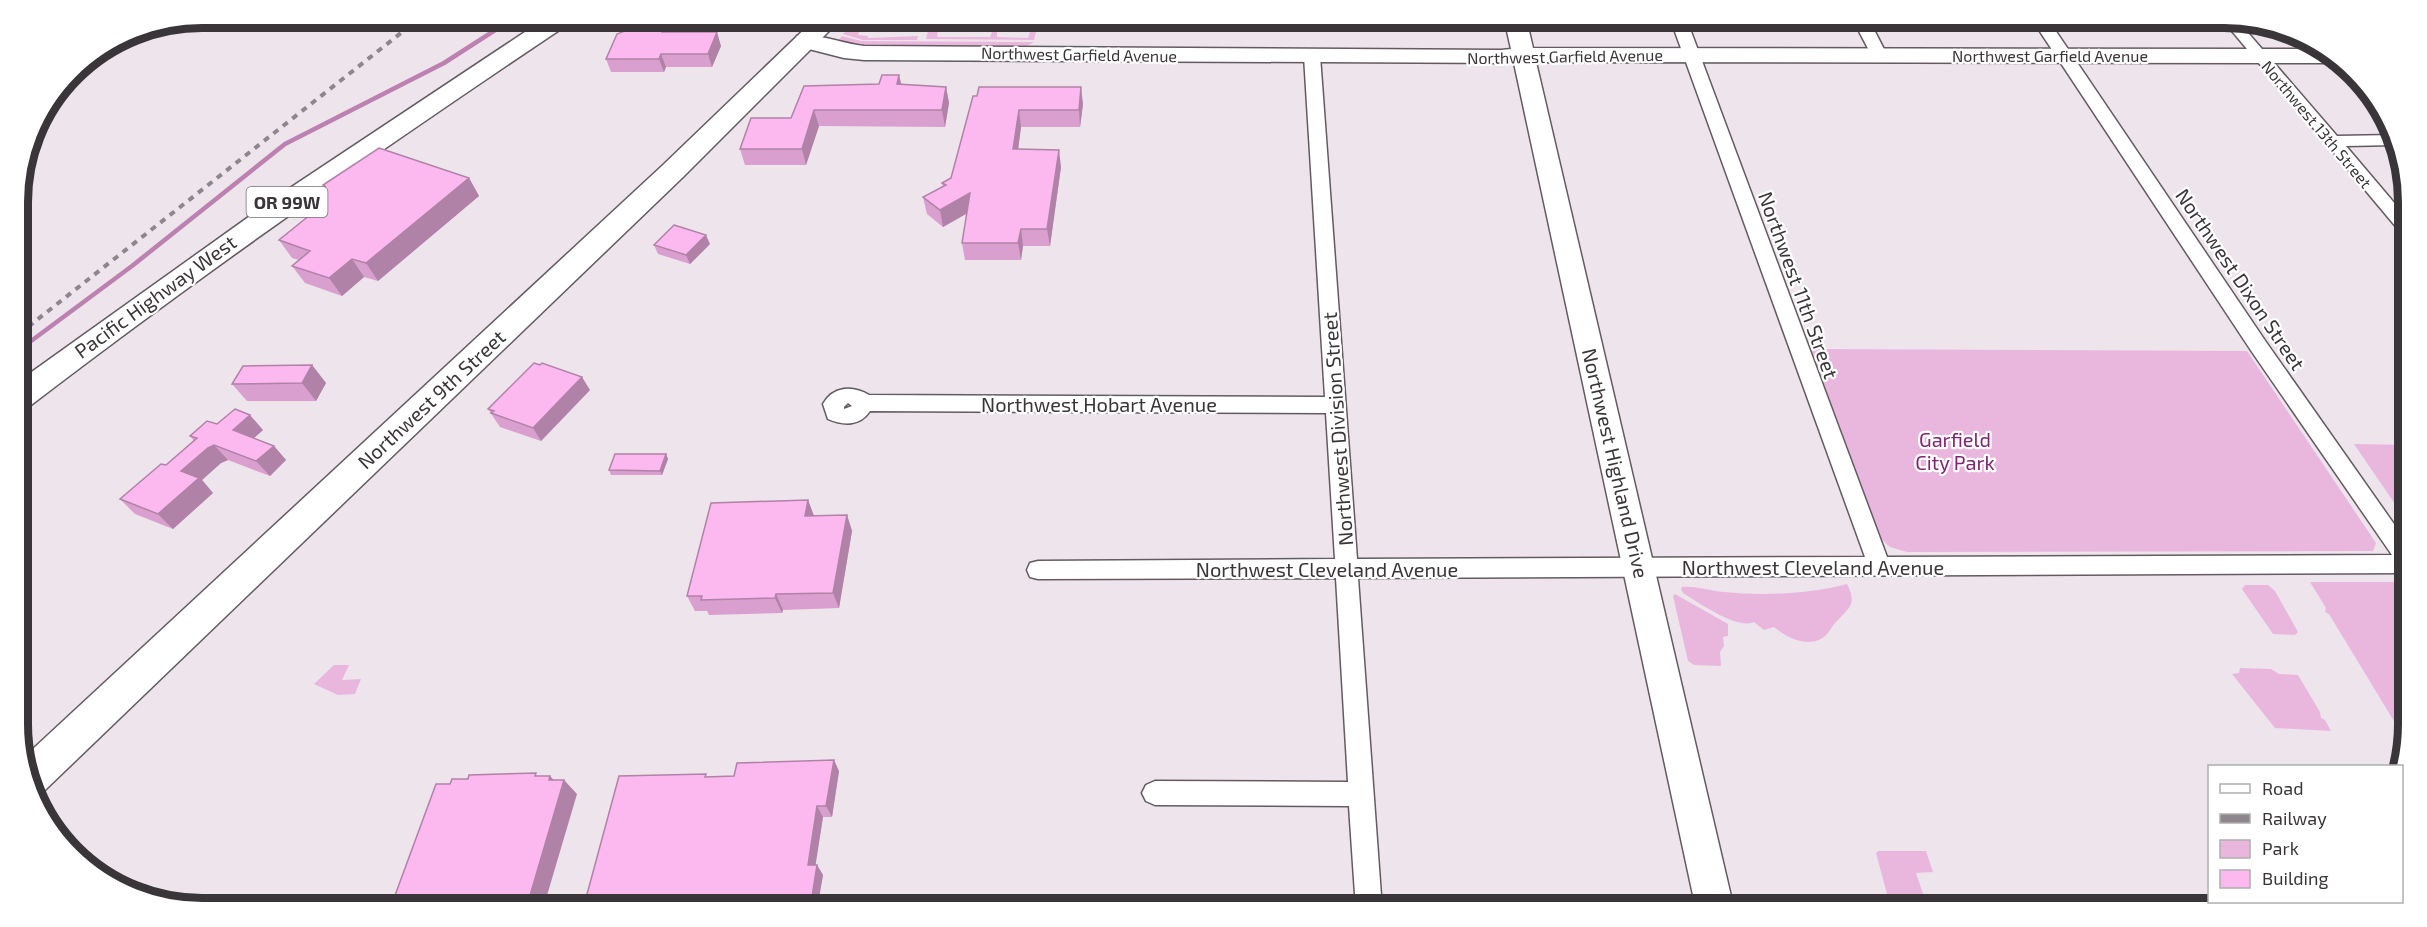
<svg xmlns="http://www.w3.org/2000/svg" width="2427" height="927" font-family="'Exo 2',sans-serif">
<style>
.green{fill:#e9b7de}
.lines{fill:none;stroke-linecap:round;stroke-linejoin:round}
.stream{stroke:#bc81b0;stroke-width:4.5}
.street-casing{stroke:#635b61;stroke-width:3}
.secondary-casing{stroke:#635b61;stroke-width:3}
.primary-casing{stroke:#635b61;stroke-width:3}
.highway-casing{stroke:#635b61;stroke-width:3}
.street{fill:#fff;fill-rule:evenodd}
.secondary{fill:#fff;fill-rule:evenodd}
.primary{fill:#fff;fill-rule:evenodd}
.highway{fill:#fff;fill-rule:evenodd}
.rail{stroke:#8d868c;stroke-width:4;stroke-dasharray:6 6;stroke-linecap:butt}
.wall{fill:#d99fce}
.shaded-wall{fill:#b082a7}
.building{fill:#fcb9ef;stroke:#b082a7;stroke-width:1.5}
.labels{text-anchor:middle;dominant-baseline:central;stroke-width:4.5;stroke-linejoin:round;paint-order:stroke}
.far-street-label{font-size:16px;fill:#393538;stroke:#fff}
.shield{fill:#fff;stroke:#747274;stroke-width:1.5}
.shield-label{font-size:18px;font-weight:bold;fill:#393538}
.street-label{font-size:20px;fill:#393538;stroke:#fff}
.park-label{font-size:20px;fill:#812375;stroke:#fff}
.rim{fill:none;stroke:#393538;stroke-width:8}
</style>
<rect width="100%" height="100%" fill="#eee4ec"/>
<path class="green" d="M860 18H872L866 30H860L858 35 868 36V38L918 36 917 40H863L843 34Z
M928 31H938L937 37H990L992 32H997V37L1028 38 1030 32H1036L1034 40 926 39Z
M842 36 861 41 1034 42 1027 46 861 45 838 41Z
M1809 349 2247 351 2376 543 2373 551 1907 552 1890 547 1879 537Z
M2354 444 2408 445V523Z
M2310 582H2409V724L2406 741 2329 614 2325 612 2326 608Z
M1847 584C1857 604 1850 607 1837 621 1832 625 1830 632 1825 636 1810 649 1787 638 1774 627L1764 630 1754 622C1738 630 1699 603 1683 593L1681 589 1682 587C1699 586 1708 591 1724 592 1762 596 1810 594 1847 584Z
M2245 585H2268L2275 591 2298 632 2295 635 2273 634 2242 589Z
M1675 594 1728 624V636L1723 637 1724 646 1720 652 1721 666 1694 665 1688 661 1673 596Z
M334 665H349L342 680 361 679 355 694 338 695 314 684Z
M2240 668 2271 669 2279 674 2298 675 2320 712 2321 718 2325 720 2331 731 2275 728 2232 674 2239 673Z
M1878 851H1926L1933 872 1916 873 1928 909H1891L1876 853Z"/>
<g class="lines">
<path class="stream" d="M19 350 132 266 285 144 444 63 514 18"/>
<g class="street-casing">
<path id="street" d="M1670 18H1686L1887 557 2392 555 2252 352 2031 18H2047L2266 342 2408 544 2409 573 1358 578 1382 909H1356L1349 806 1155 805 1146 801 1142 793 1146 785 1155 781 1348 782 1336 578 1038 579 1030 577 1027 570 1030 563 1038 561 1335 559 1326 413 870 411C860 426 844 426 828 419L823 404C833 386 853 385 869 395L1325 397 1304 56 1312 51 1320 56 1357 559 1865 557ZM848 403 852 406 844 409V407Z
M1852 18H1868L1887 55 1885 58H1873Z
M2221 18 2237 20 2337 136 2394 135 2396 145 2346 146 2407 218 2408 236 2402 234Z"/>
</g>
<g class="secondary-casing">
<path id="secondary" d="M1504 18H1526L1533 48 2316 49 2333 61 2326 63 1536 62 1734 909H1696L1514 63 864 60 844 58 797 46 794 41 797 36C814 32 845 44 864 46L1501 50 1511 49Z"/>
</g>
<g class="primary-casing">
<path id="primary" d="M816 18H842L683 177 44 791 38 793 21 760 663 165Z"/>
</g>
<g class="highway-casing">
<path id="highway" d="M546 18H574L570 23C387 145 206 271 31 405L20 409 19 381 278 196Z"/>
</g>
<use href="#street" class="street"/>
<use href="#secondary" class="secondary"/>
<use href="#primary" class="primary"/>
<use href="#highway" class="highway"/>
<path class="rail" d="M19 334 420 18"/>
</g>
<path class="wall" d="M667 32 721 46 712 67H666L664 72H611L606 59Z
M899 75 901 85 946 87 949 103 945 127 819 126 806 165H745L740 149 791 118 879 84Z
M977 96 1083 104 1080 127H1021L1018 149 1061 167 1050 246H1023L1021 260H965L962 243 967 213 943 227 927 214 923 197 943 187 942 183 951 178Z
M469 178 479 196 378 281 364 277 342 296 305 283 292 266 299 260 292 258 279 240 308 217 299 204 324 187 323 185Z
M710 244 690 264 658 254 654 245Z
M312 365 326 383 316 401H247L232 384Z
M590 390 541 441 500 427 488 409Z
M263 430 254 438 274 446 286 460 270 476 228 460 221 463 202 480 213 493 173 529 135 514 120 499 166 465 194 441 190 436Z
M666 454 668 459 662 475H611L609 470Z
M808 500 814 516 847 515 852 531 839 608 783 610 782 613 709 615 707 611H695L687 596Z
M839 771 832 817H823L815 865H817L823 875 817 909H583L708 777Z"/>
<path class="shaded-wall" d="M717 32 721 46 712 67 708 54Z
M661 54 666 67 664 72 659 59Z
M899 75 903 91 897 84Z
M946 87 949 103 945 127 942 110Z
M1081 87 1083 104 1080 127 1079 110Z
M814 110 819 126 806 165 802 149Z
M1019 110 1021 127 1016 166 1013 149Z
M1059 150 1061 167 1050 246 1047 229Z
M469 178 479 196 378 281 366 263Z
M970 193 973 210 943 227 940 210Z
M1021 229 1023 246 1021 260 1018 243Z
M706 235 710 244 690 264 686 255Z
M352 259 364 277 342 296 329 278Z
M312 365 326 383 316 401 302 383Z
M582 377 590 390 541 441 533 428Z
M250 415 263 430 246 445 233 430Z
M214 445 228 460 221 463 202 480 213 493 173 529 158 514 181 471 208 448Z
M274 446 286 460 270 476 256 461Z
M666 454 668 459 662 475 660 471Z
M808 500 814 516H805Z
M847 515 852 531 839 608 833 593Z
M776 594 783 610 782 613 775 598Z
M834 760 839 771 832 817 826 806Z
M550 776 562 789 564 780 577 794 543 909H526Z
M817 806 823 817 814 875 808 865Z
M817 865 823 875 817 909H810Z"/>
<path class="building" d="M637 26 664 27 662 32H717L708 54H661L659 59H606L617 34Z
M882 75H899L897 84 946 87 942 110H814L802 149H740L751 118H791L804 86 879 84Z
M979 87H1081L1079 110H1019L1013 149 1059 150 1047 229H1021L1018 243H962L970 193 940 210 923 197 946 185 942 183 951 178 973 96H977Z
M379 148 469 178 366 263 352 259 329 278 292 266 310 251 279 240 316 210 299 204 325 186 323 185Z
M674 225 706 235 686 255 654 245Z
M534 363 540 365 542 363 582 377 533 428 491 413 494 411 488 409Z
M312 365 302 383 232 384 243 366Z
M235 409 250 415 233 430 274 446 256 461 214 445 208 448 181 471 199 478 158 514 120 499 161 464 166 465 197 438 190 436 207 421 217 424Z
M615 454H666L660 471 609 470Z
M808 500 805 516 847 515 833 593 776 594 775 598 701 600 702 596H687L711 503Z
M834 760 826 806H817L808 865H817L810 909H583L619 776 706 774 705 777 734 776 737 763Z
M536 773 535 776H550L549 780H564L526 909H390L436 784H450L452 779H468L469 775Z"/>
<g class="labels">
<g class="far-street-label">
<text transform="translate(1079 54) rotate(1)">Northwest Garfield Avenue</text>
<text x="2050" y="55">Northwest Garfield Avenue</text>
<text transform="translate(1565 56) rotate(-1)">Northwest Garfield Avenue</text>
<text transform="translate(2317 124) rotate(50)">Northwest 13th Street</text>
</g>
<rect class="shield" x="246.5" y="187" width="81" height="30" rx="4.5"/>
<g class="shield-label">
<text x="287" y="202">OR 99W</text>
</g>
<g class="street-label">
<text transform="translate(2241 279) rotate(56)">Northwest Dixon Street</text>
<text transform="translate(1799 285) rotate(70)">Northwest 11th Street</text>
<text transform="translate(155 296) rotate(-36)">Pacific Highway West</text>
<text transform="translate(431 399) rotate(-43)">Northwest 9th Street</text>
<text x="1099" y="404">Northwest Hobart Avenue</text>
<text transform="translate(1337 429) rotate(-94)">Northwest Division Street</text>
<text transform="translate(1616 463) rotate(77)">Northwest Highland Drive</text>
<text x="1813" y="567">Northwest Cleveland Avenue</text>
<text x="1327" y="569">Northwest Cleveland Avenue</text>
</g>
<g class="park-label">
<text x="1955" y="439">Garfield<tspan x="1955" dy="23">City Park</tspan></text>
</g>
</g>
<path d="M0 0H2427V927H0ZM202 28H2224A174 174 0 0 1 2398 202V724A174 174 0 0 1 2224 898H202A174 174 0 0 1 28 724V202A174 174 0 0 1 202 28Z" fill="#fff" fill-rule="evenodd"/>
<path class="rim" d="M202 28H2224A174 174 0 0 1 2398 202V724A174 174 0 0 1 2224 898H202A174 174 0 0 1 28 724V202A174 174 0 0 1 202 28Z"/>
<rect x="2208" y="765" width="195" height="138" fill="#ffffff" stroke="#b0aeaf" stroke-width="1.5"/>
<rect x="2220" y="784" width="30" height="9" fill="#ffffff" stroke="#b0aeaf" stroke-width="1.5"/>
<text x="2262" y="795" font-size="18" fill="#393538">Road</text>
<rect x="2220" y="814" width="30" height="9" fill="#8d868c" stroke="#b0aeaf" stroke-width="1.5"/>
<text x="2262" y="825" font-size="18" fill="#393538">Railway</text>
<rect x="2220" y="840" width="30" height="18" fill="#e9b7de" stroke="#b0aeaf" stroke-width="1.5"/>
<text x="2262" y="855" font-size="18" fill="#393538">Park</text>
<rect x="2220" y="870" width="30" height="18" fill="#fcb9ef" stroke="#b0aeaf" stroke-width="1.5"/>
<text x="2262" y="885" font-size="18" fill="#393538">Building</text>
</svg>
